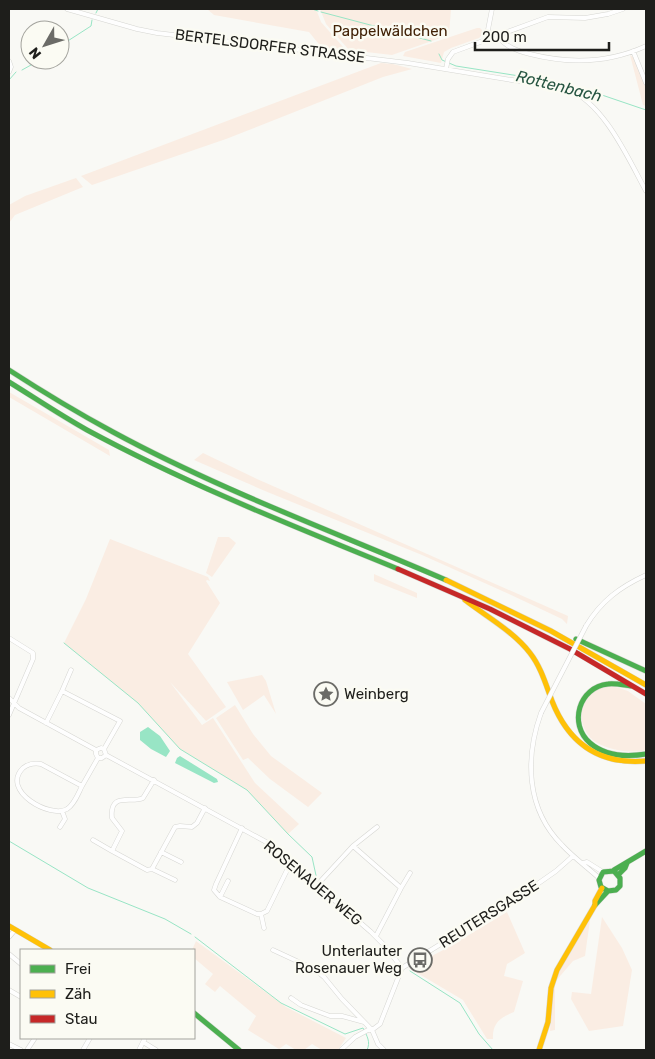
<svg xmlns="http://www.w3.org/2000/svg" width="655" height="1059" font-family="Rubik,sans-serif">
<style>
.green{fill:#faede3}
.water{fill:#98e5c5}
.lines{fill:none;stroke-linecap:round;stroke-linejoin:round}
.stream{stroke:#98e5c5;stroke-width:1}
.street-casing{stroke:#d6d6d2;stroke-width:5}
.fast-casing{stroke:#d6d6d2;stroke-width:6}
.slow-casing{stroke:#d6d6d2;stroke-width:6}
.jam-casing{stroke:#d6d6d2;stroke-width:6}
.street{stroke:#fefefe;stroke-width:4}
.fast{stroke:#4caf50;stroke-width:5}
.slow{stroke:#ffc107;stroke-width:5}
.jam{stroke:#c62828;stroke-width:5}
.street-bridge-casing{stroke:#d6d6d2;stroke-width:5;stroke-linecap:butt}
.street-bridge{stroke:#fefefe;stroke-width:4}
.labels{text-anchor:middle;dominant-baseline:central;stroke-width:5;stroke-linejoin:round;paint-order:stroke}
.park-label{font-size:15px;fill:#402106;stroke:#fbfbf3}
.street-label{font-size:15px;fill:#1e1e1b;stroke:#fbfbf3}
.poi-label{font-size:15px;fill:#1e1e1b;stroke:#fbfbf3;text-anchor:start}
.water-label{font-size:16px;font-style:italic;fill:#275542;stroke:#fbfbf3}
</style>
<rect width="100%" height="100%" fill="#f9f9f5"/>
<path class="green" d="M207 9H316L321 22 344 48V50L322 48 309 32 214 15Z
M320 9H451L449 35 392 55 349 50 326 24Z
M477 28H480L482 30V35L479 38 451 48 444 52 441 63 403 56 405 52Z
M630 55 633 57 646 88V106L643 105Z
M381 63 393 64 412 69 383 77 226 139 92 185 81 176Z
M76 178 83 187 15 215 9 223V205L25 196Z
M9 392 109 450 110 456 9 397Z
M203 453 257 479 568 616 567 624 562 619 509 594 422 555 265 491 194 460Z
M218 537H229L236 543 212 577 206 573Z
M110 539 208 577 210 581 207 580 206 581 220 603 188 654 226 707 206 721 170 682 202 725 213 718 255 783 299 824 288 834 247 790 180 749 138 703 64 643 86 599Z
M374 574 417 593V598L374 581Z
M262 675 266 681 276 714 264 695 243 710 227 682Z
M613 686 628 691 646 704V750C632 754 610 750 597 743 578 732 574 698 597 689 602 687 608 687 613 686Z
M235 705 253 734 271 756 322 793 308 807 270 779 248 758 243 760 216 718Z
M507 912 525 953 507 964 504 976 523 981 514 1012C501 1017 492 1023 493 1039H487L463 1000 409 968 447 948Z
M602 917 622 948 632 970 623 1026 589 1031 571 999 572 992 591 994Z
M590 920 585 956 573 961 555 982V1030L550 1031C551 1017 551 1002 553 988 557 966 578 939 590 920Z
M196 941 286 1007 346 1038 338 1050H322L312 1044 304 1050H296L286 1044 279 1049 248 1030 256 1016 220 986 215 992 205 984 213 974 194 958V950H192Z"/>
<path class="water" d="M148 727 160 736 170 751 166 757 151 749 140 740V732Z
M180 756 217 779 218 782 214 783 175 763 177 758Z"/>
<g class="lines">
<path class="stream" d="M312 9 318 11
M321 12 431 41
M96 13 98 9
M60 46 91 26 92 20
M439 54 442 60 456 66 551 81 599 94 646 110
M22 70 40 60
M9 80 16 72
M64 643 138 703 180 749 247 790 288 834 312 857 317 880
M9 841 88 888 165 919 191 934
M322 886 350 910
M195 937 281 1003 345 1034 363 1028C367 1036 371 1042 367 1050
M410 971 460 1003 479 1034 493 1050"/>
<g class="street-casing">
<path id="street" d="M67 9 137 29 157 33 408 63 567 89C604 103 628 158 646 191
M498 36C505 47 518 51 530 54 569 64 609 63 646 46
M486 40 492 9
M633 51 646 83
M9 61 11 67 9 72
M446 69 448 59 453 52 548 17 585 18 608 14 623 9
M586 626C601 601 620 587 646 575
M9 638 33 653V659L9 715
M62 691 71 670
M9 698 19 708 96 750 101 748 104 749 106 755 102 758H98L96 754V750
M541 713C525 758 526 809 562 845 573 857 587 867 599 878
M46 723 62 691 120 721 104 749
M106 755 268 843 371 932 385 946 402 968
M154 780 143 798C132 804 109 791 112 818L122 831 112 851 147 870 152 869 175 827 180 826 192 827 197 823 205 808
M82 786C78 794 74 805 67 809 51 819 0 791 23 768 28 764 35 763 41 764L82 786 98 758
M60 827 65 819 62 811
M242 828 216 884 214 890 220 897 257 914H261L267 911 291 862
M93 840 112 851
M353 846 401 888 376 936
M161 852 181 862
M583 863 587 862 603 872
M152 869 175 880
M317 885 353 846 377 827
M401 888 410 873
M220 897 228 881
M261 914 264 928
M9 937 15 930
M273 950 314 969 324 977 342 999 372 1030 378 1044 384 1050
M9 954 21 964
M402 968 536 885 556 871 573 856
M9 990 21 997
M291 998 301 1005 330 1016H342L364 1022
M143 1042 156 1050
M9 1044 21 1050
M27 1050 35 1038
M83 1050 90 1038
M139 1050 145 1038
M341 1050 355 1037 368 1030H372L380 1024 402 968"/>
</g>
<g class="fast-casing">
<path id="fast" d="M9 370C43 392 78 413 113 432 220 490 335 532 446 580
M9 382C35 398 60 415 87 430 187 484 293 526 398 569
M576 639 646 671
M631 686C623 685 615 683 608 684 579 687 568 724 590 743 605 756 627 757 646 754
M614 870 646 851
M619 874 625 868 627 863
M595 905 608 891 616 890 620 886V878L614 871 603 872 599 880 601 887 608 891
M194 1013 239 1050"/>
</g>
<g class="slow-casing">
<path id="slow" d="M446 580 551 631 646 685
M465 600C487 617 513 631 530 653 541 667 546 685 552 701 569 744 599 765 646 761
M9 926 50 950
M539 1050 548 1022 551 988 557 970 595 905V901L602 888"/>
</g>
<g class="jam-casing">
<path id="jam" d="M398 569 490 609 570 649 646 694"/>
</g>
<use href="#street" class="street"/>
<use href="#fast" class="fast"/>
<use href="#slow" class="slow"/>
<use href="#jam" class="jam"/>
<g class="street-bridge-casing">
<path id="street-bridge" d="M541 713 586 626"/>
</g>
<use href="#street-bridge" class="street-bridge"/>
</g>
<defs>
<g id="sight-ring" transform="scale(1.25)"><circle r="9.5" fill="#fbfbf3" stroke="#6b6b67" stroke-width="1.5"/><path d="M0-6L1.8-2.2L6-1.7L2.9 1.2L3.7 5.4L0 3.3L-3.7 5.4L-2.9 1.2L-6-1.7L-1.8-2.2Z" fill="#6b6b67"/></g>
<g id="bus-ring" transform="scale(1.25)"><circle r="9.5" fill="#fbfbf3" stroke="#6b6b67" stroke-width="1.5"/><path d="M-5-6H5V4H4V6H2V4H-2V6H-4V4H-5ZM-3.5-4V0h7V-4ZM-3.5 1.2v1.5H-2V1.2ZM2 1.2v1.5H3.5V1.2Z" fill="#6b6b67"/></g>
</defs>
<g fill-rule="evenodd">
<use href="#sight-ring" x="326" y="694"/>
<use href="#bus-ring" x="420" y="960"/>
</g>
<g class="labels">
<g class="park-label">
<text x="390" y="31">Pappelwäldchen</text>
</g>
<g class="street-label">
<text transform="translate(270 46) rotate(7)">BERTELSDORFER STRASSE</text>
<text transform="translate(313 883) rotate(40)">ROSENAUER WEG</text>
<text transform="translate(489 914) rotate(-32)">REUTERSGASSE</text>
</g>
<g class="poi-label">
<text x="344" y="694">Weinberg</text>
<text x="402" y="951" text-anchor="end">Unterlauter<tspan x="402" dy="17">Rosenauer Weg</tspan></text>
</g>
<g class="water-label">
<text transform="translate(559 86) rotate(14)">Rottenbach</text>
</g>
</g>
<rect width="655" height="1059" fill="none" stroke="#1e1e1b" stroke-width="20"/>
<rect x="20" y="949" width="175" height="90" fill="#fbfbf3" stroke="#a3a39d"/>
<rect x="30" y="965" width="25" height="8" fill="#4caf50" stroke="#a3a39d"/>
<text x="65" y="974" font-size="15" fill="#1e1e1b">Frei</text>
<rect x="30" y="990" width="25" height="8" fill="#ffc107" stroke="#a3a39d"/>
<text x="65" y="999" font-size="15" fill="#1e1e1b">Zäh</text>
<rect x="30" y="1015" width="25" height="8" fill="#c62828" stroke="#a3a39d"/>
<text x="65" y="1024" font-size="15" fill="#1e1e1b">Stau</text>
<g transform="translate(45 45) rotate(231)"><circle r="24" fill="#fbfbf3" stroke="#a3a39d"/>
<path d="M0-4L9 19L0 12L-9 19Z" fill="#6b6b67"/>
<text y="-8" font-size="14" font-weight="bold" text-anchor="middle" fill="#1e1e1b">N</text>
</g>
<path d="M475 42v8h134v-8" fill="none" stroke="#1e1e1b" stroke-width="2.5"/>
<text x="482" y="42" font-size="15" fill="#1e1e1b" stroke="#fbfbf3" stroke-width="4" paint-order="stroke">200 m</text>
</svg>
